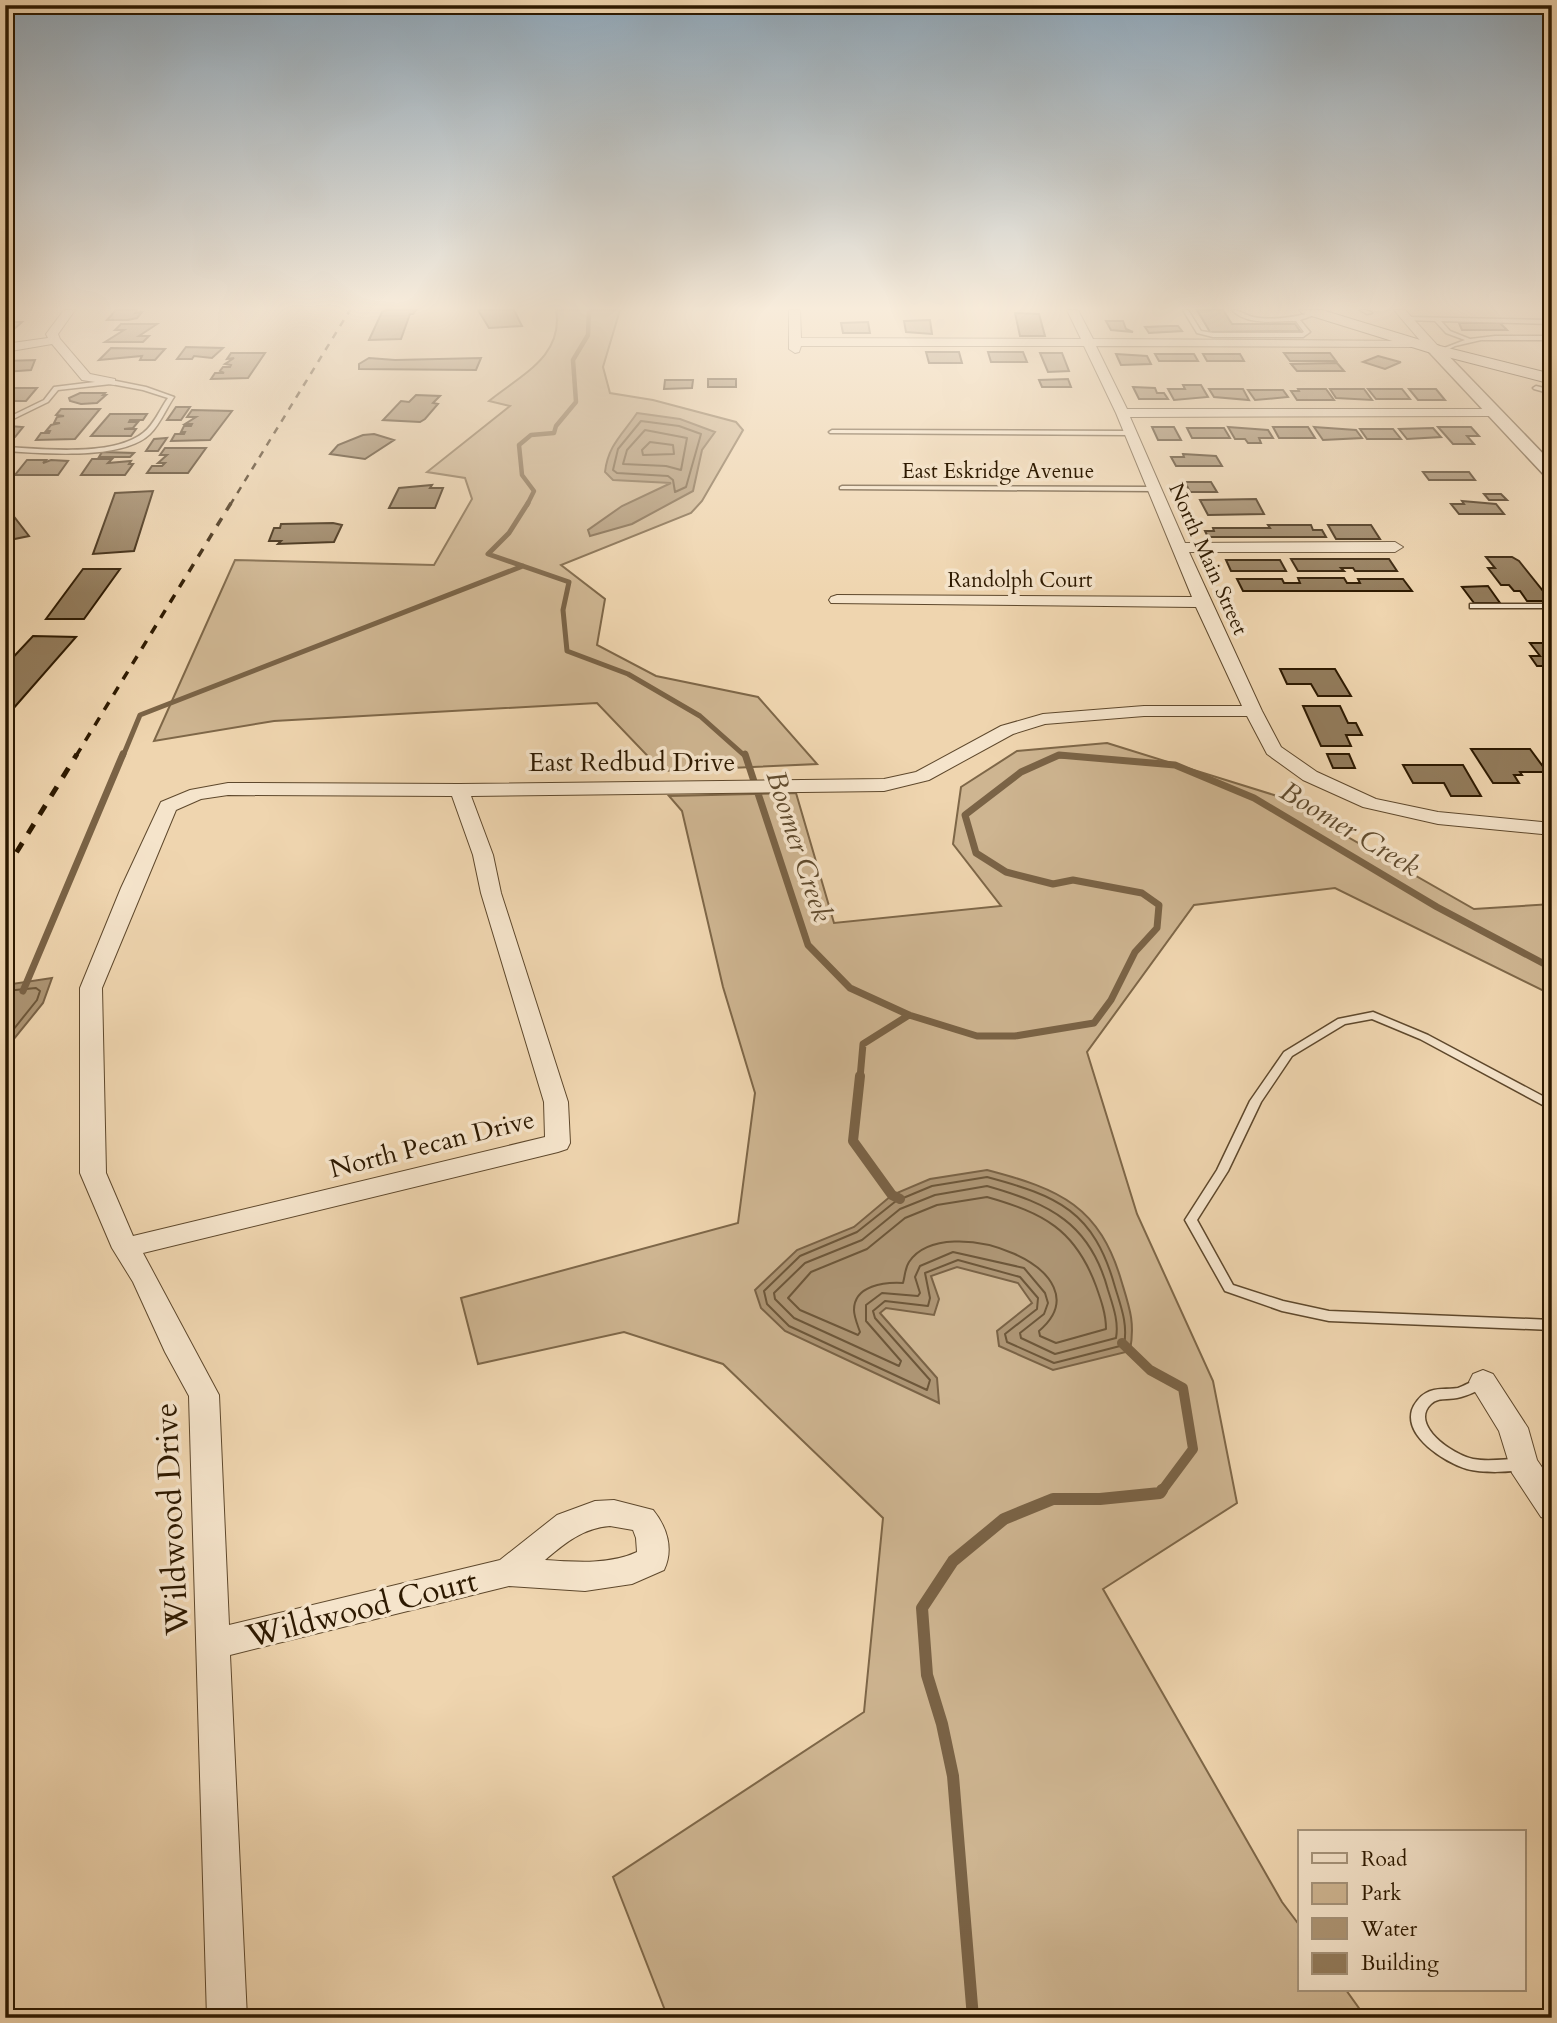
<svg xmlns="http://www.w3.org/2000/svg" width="1557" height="2023" font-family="Cardo,serif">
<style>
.green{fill:#ceb591;stroke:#7e6748;stroke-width:2}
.water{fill:#ad9574;stroke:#7a6346;stroke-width:2}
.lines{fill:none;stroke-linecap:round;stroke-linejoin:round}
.shore{stroke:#6d573a;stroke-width:2}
.stream-far4{stroke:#7a6346;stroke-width:4.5}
.stream-far3{stroke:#7a6346;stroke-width:5}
.stream-far2{stroke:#7a6346;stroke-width:7}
.stream-far1{stroke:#7a6346;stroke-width:10}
.stream{stroke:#7a6346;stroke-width:12}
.building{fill:#927b5b;stroke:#2d1900;stroke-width:2}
.service-casing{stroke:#5e482c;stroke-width:3}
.minor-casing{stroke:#5e482c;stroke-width:2}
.tertiary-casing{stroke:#5e482c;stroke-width:3}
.secondary-casing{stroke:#2d1900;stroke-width:2}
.service{fill:#f5e4cb;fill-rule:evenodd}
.minor{fill:#f5e4cb;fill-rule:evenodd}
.tertiary{fill:#f5e4cb;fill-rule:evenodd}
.secondary{fill:#f5e4cb;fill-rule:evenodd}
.rail-far2{stroke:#2d1900;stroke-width:2.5;stroke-dasharray:7 7;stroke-linecap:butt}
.rail-far1{stroke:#2d1900;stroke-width:3.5;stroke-dasharray:9 9;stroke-linecap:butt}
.rail{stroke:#2d1900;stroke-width:5;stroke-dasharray:11 11;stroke-linecap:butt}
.labels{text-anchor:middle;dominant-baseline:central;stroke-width:7;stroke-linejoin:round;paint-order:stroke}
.far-street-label{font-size:21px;fill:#2d1900;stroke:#f5e4cb}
.street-label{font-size:26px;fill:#2d1900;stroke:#f5e4cb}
.water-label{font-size:28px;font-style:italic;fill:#604b2e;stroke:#f5e4cb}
.near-street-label{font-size:32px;fill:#2d1900;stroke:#f5e4cb}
</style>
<rect width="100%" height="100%" fill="#efd5af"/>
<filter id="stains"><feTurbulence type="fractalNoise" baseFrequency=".00286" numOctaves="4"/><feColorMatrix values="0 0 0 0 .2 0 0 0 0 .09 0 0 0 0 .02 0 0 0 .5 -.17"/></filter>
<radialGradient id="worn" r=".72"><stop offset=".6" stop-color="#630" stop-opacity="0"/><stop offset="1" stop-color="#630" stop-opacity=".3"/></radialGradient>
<path class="green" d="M556 310H620L603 367 610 393 653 400 736 422 743 430 702 501 691 513 561 565 605 599 597 645 656 676 758 697 817 764 662 771 597 703 274 721 154 741 235 560 434 565 472 499 465 478 427 472 510 406 489 401C521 375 564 356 556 310Z
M1107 743 1274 795 1474 909 1552 904V995L1335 888 1194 905 1087 1052 1137 1214 1213 1381 1237 1503 1103 1589 1282 1902 1300 1926V1990H1346L1366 2018H668L613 1877 864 1712 883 1518 723 1364 624 1332 478 1364 461 1298 738 1223 755 1093 723 987 682 811 669 796 796 793 834 923 1001 906 953 844 961 787 1017 751Z"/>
<path class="water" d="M637 413 680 419 715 432 702 450 693 491 632 524 590 536 588 530 622 506 671 483 613 480 605 472C608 445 623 434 637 413Z
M52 978 43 1003 5 1050V985Z
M987 1170C1060 1189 1100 1206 1122 1283 1130 1309 1135 1323 1130 1351L1053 1370 999 1346 997 1331 1032 1303 1018 1283 957 1267 931 1276 939 1299 934 1315 886 1308 880 1313 937 1378 939 1403 785 1331 761 1308 755 1290 797 1250 854 1227 892 1195 930 1179Z"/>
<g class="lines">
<path class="shore" d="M641 421 679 426 701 434 686 487 675 492 673 480 668 476 617 473 613 470 618 449Z
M645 430 687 438 681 470 666 466 623 464 627 450Z
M650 442 673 445 674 454 643 455 642 450Z
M5 991 36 988 40 991 37 1000 5 1040
M987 1177C1058 1196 1094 1211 1115 1287 1121 1307 1128 1324 1124 1345L1054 1363 1007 1342 1005 1334 1037 1309 1038 1298 1020 1277 958 1260 925 1273 930 1298 928 1306 885 1301 873 1311 875 1318 930 1380 927 1390 789 1326 767 1304 764 1291 800 1256 857 1232 896 1201 932 1186Z
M987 1186C1050 1204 1090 1223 1108 1290 1113 1306 1119 1322 1116 1338L1055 1354 1021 1338 1020 1333 1044 1314 1048 1303 1045 1293 1024 1268 953 1252 920 1266 915 1277 920 1293 918 1296 882 1293 866 1305V1321L901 1361 899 1366 794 1318 775 1299 774 1293 805 1263 862 1240 900 1209 935 1195Z
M987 1197C1043 1213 1075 1229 1096 1286 1101 1300 1106 1314 1106 1329L1056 1343 1040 1336 1039 1331C1110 1271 945 1208 909 1262 905 1268 905 1276 903 1283 885 1282 854 1285 854 1310 854 1317 858 1326 860 1332L858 1335 800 1310 788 1298 811 1272 867 1249 905 1218 937 1205Z"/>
<path class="stream-far4" d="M527 505 534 491 522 475 519 445 531 435 554 433 556 426 576 402 573 360 588 335 589 310"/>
<path class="stream-far3" d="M528 503 509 533 488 554 569 582 563 610 567 651 628 674 700 716 745 756
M123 756 140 715 523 566
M1057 756H1066"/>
<path class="stream-far2" d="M745 754 808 945 850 988 909 1015 977 1036H1015L1094 1023 1111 1000 1135 952 1157 928 1159 905 1142 893 1073 880 1053 884 1006 872 976 853 965 815 1021 772 1059 755 1175 765 1254 798 1437 907 1552 968
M23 991 123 754
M860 1078 863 1044 909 1015"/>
<path class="stream-far1" d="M860 1076 853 1141 892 1195 900 1199
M1122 1343 1150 1370 1183 1388 1193 1449 1161 1492"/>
<path class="stream" d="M973 2018 953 1776 942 1724 927 1675 922 1608 953 1561 1004 1519 1053 1499H1100L1160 1493 1162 1490"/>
</g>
<path class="building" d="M116 310H137L135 313 142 312 137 318 128 320H107Z
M387 310H416L413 314H410L401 339 369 340 382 312Z
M478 310H514L522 326 489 328Z
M1197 310H1223L1232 324H1295L1300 331 1210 332Z
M1015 313 1039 314 1045 336H1020Z
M930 320 932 334 906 332 904 321Z
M1106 321H1123L1126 329 1133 332 1111 330Z
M5 322H22L5 337Z
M868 322 870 333H843L841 323Z
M1459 323H1500L1507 330H1462Z
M121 324H157L139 336H149L143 342H105L124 330H115Z
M1170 326H1178L1182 331 1149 333 1145 327Z
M186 347 223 348 212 358 194 356 192 359H177Z
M111 348 165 349 155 360H140L142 356 99 360Z
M926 352H959L962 363H929Z
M988 352H1023L1027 362H991Z
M231 353H265L248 378 211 379 215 373H224L220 371 223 367H230L231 365 225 364 234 358 227 359Z
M1040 353H1062L1069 371 1048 372Z
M1284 353H1330L1336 361H1290Z
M1116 354 1147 356 1151 364 1121 365Z
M1155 354H1194L1198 361H1159Z
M1203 354H1240L1244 361H1207Z
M1378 356 1400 362H1401L1385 369 1363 362Z
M369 358 395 360 481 358 476 370 359 369V364Z
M35 360 31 370 5 372V361Z
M1337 363 1344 371H1297L1291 364Z
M708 379H736V387H708Z
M1068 379 1071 387H1042L1039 380Z
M665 380H693L692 388 664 389Z
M1183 385H1201L1208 397 1174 400 1168 389H1185Z
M1133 387 1155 388 1157 393H1164L1168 399H1139Z
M5 388H37L26 401H8L10 397H5Z
M1209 389H1243L1249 400 1214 397Z
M1298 389H1326L1334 400H1297L1291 391H1299Z
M1330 389H1364L1372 400 1336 398Z
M1368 389H1402L1410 399H1376Z
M1409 389H1436L1445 400H1418Z
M1248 390H1283L1288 397 1255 400Z
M80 393H105L103 395H106L97 403 81 404 70 401 69 398Z
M416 395 440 396 433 403 438 404 425 419 420 422 383 420 401 401 409 402Z
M176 407H190L181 420H167Z
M61 409H100L75 439 36 440 41 433H49L50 431H46L51 425 60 423H54L57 417 64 416 56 415Z
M192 410 232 411 210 440 171 441 175 434H184L185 432H181L184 426H191L192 424H185L196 417H187Z
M110 414H147L143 420H130L129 422H138L133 428 124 429H136L131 436H91Z
M9 426 23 427 15 437H5Z
M1152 427H1174L1181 440H1158Z
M1228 427 1268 430 1273 438H1259L1261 443H1248L1245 439H1235Z
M1273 427H1308L1315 438H1279Z
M1314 427 1356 430 1362 438 1323 440Z
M1438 427H1471L1479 436H1467L1474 444H1453Z
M1187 428H1224L1230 438H1192Z
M1433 428 1441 437 1407 439 1399 429Z
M1360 429H1393L1401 439H1367Z
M374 434 394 440 365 459 330 454 338 445 363 435Z
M167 438 158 451H146L154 439Z
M165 448H206L188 473H147L152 466H162L165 463H158L167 455H160Z
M102 452 134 453 130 457H99Z
M1183 454 1216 456 1222 466H1176L1171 457H1184Z
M92 459H112L108 463 131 461 129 464H133L125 475H81Z
M27 460H46L43 463 51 460 68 461 58 475H15Z
M1423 472H1469L1475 480H1429Z
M1185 482H1211L1217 492H1190Z
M432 485 430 488H443L435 508H389L399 488Z
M153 491 134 551 93 554 115 493Z
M1484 494H1501L1507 500H1489Z
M1256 499 1264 514 1208 515 1200 500Z
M1462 501 1496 504 1504 514H1459L1451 504H1464Z
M5 505 29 536 5 541Z
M333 523 342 525 334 542 278 544 281 541H269L274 528H280L281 524Z
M1268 525H1311L1313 530H1322L1326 537H1208L1205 531H1214L1213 528H1270Z
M1328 525H1371L1380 539H1336Z
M1486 557H1512L1519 561 1551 601H1527L1520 591H1514L1509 585H1501L1488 568H1495Z
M1291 559H1389L1397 571H1355L1353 568H1341L1344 571H1298Z
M1226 560H1280L1286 571H1231Z
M83 569H120L84 619H46Z
M1298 578H1344L1347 583H1360L1358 579H1403L1412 591H1243L1237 579H1282L1284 583H1300Z
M1488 586 1500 603H1474L1462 587Z
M33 636 76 637 5 718V666Z
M1530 643H1552V666H1537L1530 656H1540Z
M1280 669H1335L1351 696H1318L1311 684H1287Z
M1303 706H1340L1348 723H1356L1362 735H1346L1351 746H1321Z
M1471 749H1530L1547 772H1520L1522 775H1514L1519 783H1493Z
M1327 754H1349L1355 768H1333Z
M1403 765H1463L1481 796H1451L1444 783H1413Z"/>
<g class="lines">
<g class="service-casing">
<path id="service" d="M1183 310H1188L1201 331 1213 333H1302L1304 332 1296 321C1275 321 1247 326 1232 310 1240 310 1245 315 1253 317 1275 321 1297 317 1317 311L1320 313 1300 320 1310 332 1303 337H1213L1197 333Z
M1360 310H1366L1372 313 1367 314Z
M1408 317 1552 320V324L1441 321 1450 331 1470 339 1495 336H1552V340H1481L1455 346 1441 353 1438 351 1439 350 1465 340 1446 333 1435 321 1406 320Z
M111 380 146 387 174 397C166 409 160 424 150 434 122 461 42 453 5 451V447C42 449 113 457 143 433 154 425 160 409 168 398L143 390 111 384 58 390 48 402 5 423V419L44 400 54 387Z
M1536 386 1552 390V394L1534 389 1533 388Z
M832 430 1131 431 1134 433 1131 435 830 433 829 432Z
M842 486 1154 487 1157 489 1154 491 840 489V487Z
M1470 604H1552V608H1470Z
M1373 1012 1428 1035 1552 1101V1110L1420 1039 1372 1019 1345 1024 1292 1056 1261 1102 1228 1171 1197 1220 1233 1285 1283 1301 1329 1311 1552 1320V1330L1329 1321 1282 1311 1225 1291 1185 1220 1217 1170 1250 1101 1284 1052 1338 1019Z
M1483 1377 1488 1378 1490 1382 1488 1386C1478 1390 1468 1396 1457 1398 1448 1400 1438 1397 1431 1404 1409 1425 1453 1455 1473 1459 1489 1462 1506 1459 1522 1458L1527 1460 1529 1464 1527 1468C1512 1473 1482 1473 1467 1469 1445 1462 1404 1437 1412 1410 1414 1404 1420 1396 1426 1393 1436 1387 1447 1390 1458 1388 1466 1385 1474 1380 1483 1377Z"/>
</g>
<g class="minor-casing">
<path id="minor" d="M64 310H75L58 334 60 339 90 374 115 379V385L82 380 52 344 5 352V344L48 338 46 334Z
M789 310H800L801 338 1081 339 1067 310H1078L1093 339 1419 341 1421 343 1415 347 1096 346 1127 409H1498L1499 412 1493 416 1130 417 1185 543 1395 542 1403 547 1395 552H1189L1262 711 1281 747 1317 772 1376 799 1438 812 1552 823V835L1438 824 1363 807 1303 780 1267 754 1247 716H1144L1045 724 1013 734 929 780 884 791 471 796 493 855 501 893 568 1102 570 1143 567 1149 558 1152 143 1253 219 1395 229 1625 500 1560 557 1515 595 1501 614 1500 653 1510C667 1527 674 1549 664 1570L632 1584 585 1591 509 1586 230 1655 247 2018H207L189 1396 165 1352 133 1282 112 1248 80 1173V988L121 888 161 802 190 790 228 783 459 784 884 779 916 772 1001 726 1043 714 1144 706H1242L1196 607 831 603 829 600 831 597 837 595 1192 597 1116 413 1084 346H801L799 352 795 353 789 349ZM228 795 452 796 473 855 481 893 544 1102 545 1137 133 1236 106 1173 102 988 176 810 201 799ZM610 1526 633 1530 636 1538 637 1552C609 1565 575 1562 545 1560 565 1543 583 1528 610 1526Z
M1394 310H1405L1438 346V352H1430Z
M1483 1370 1493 1374 1528 1428 1537 1460 1552 1482V1521L1541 1517 1512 1473 1499 1431 1469 1382 1473 1374Z"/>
</g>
<g class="tertiary-casing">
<path id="tertiary" d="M1434 345 1439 346 1552 463V478L1546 477 1429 352 1427 349Z"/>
</g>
<g class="secondary-casing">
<path id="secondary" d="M1299 310H1322L1440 346 1552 374V384L1428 352 1302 313Z"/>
</g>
<use href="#service" class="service"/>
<use href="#minor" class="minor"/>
<use href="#tertiary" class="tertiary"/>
<use href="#secondary" class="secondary"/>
<path class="rail-far2" d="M230 505 350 310"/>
<path class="rail-far1" d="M76 756 231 503"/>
<path class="rail" d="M5 871 77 754"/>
</g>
<linearGradient id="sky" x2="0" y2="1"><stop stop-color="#90a8ba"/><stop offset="0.52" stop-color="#f8ecdb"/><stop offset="1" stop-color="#f8ecdb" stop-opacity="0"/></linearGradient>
<rect width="1557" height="593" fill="url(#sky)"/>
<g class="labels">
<g class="far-street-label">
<text x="998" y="471">East Eskridge Avenue</text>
<text transform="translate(1208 559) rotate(66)">North Main Street</text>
<text x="1020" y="580">Randolph Court</text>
</g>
<g class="street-label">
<text x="632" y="762">East Redbud Drive</text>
<text transform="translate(432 1144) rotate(-14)">North Pecan Drive</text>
</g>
<g class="water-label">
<text transform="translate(1350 829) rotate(31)">Boomer Creek</text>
<text transform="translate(799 846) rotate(72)">Boomer Creek</text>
</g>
<g class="near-street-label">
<text transform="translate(172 1519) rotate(-93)">Wildwood Drive</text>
<text transform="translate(362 1609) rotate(-14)">Wildwood Court</text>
</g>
</g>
<rect width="1557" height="2023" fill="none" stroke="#efd5af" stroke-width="28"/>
<rect x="7" y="7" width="1543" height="2009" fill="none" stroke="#2d1900" stroke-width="3.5"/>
<rect x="14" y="14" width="1529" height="1995" fill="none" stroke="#2d1900" stroke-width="2"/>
<rect x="1298" y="1830" width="228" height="161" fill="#f5e4cb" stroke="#a5937a" stroke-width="2"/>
<rect x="1312" y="1853" width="35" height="10" fill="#f5e4cb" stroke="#a5937a" stroke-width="2"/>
<text x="1361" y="1866" font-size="21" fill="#2d1900">Road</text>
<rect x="1312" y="1883" width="35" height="21" fill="#ceb591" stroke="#a5937a" stroke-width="2"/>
<text x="1361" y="1900" font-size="21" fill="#2d1900">Park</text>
<rect x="1312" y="1918" width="35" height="21" fill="#ad9574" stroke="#a5937a" stroke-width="2"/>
<text x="1361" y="1936" font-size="21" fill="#2d1900">Water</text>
<rect x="1312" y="1953" width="35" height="21" fill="#927b5b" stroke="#a5937a" stroke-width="2"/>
<text x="1361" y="1970" font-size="21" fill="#2d1900">Building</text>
<rect width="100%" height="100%" filter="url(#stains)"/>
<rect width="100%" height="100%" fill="url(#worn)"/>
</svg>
